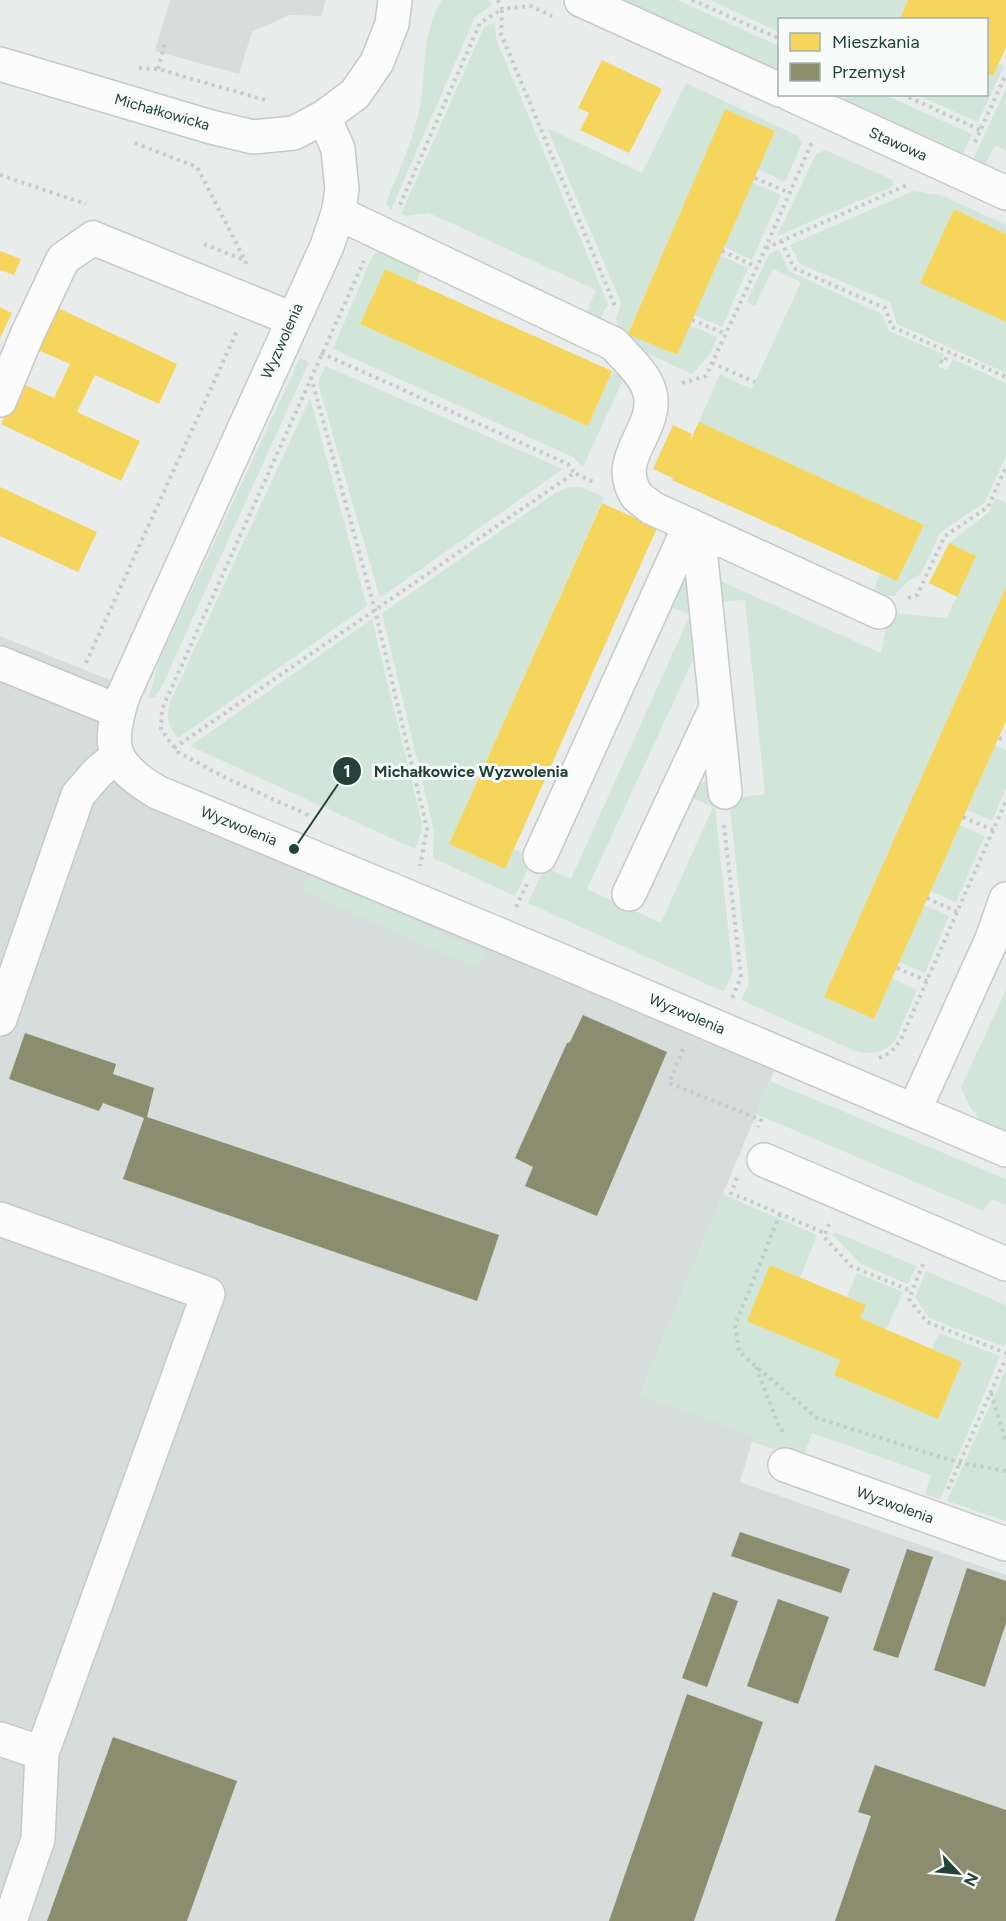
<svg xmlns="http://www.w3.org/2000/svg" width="1006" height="1921" font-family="Figtree,sans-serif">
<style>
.built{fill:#d6dedb}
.green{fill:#d1e6d8}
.homes{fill:#f6d55c}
.industry{fill:#8c8c6e}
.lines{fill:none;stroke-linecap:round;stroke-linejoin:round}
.minor-casing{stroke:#c5cac8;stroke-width:36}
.path{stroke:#c3ccca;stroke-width:4;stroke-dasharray:3 4.5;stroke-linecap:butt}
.minor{stroke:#fcfcfc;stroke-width:33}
.labels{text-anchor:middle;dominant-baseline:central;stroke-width:6;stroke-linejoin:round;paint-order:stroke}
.street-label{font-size:15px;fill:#24423a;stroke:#f7fbf9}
.leader{fill:none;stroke:#24423a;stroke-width:2}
.callout-dot{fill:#24423a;stroke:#f7fbf9;stroke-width:2}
.mark-label{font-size:18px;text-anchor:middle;font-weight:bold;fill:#fff}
.callout-label{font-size:16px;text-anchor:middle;font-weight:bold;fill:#24423a;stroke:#f7fbf9;stroke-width:6;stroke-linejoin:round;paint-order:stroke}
</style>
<rect width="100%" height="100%" fill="#e8edeb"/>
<path class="built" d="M170 0H326L321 16 290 15 252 32 239 74 155 51Z
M0 636 123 685 113 756 778 1061 640 1395 754 1435 740 1482 1006 1575V1921H0Z"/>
<path class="green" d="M442 0H489L492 5 475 17 391 210 386 203C398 173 412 143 419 112 427 74 420 34 442 0Z
M614 0H677L779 46V77Z
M710 0H908L899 19 780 20 779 32Z
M495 22 496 39 608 304 600 319 586 313 596 290 429 213 407 216 401 214 484 27Z
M998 63 1004 66 978 122 917 95 986 94 987 73Z
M686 83 798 136 802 143 785 182 758 169 725 110 628 333 676 355 690 325 717 337 710 354 692 374 622 342 616 319 621 303 547 128 642 173Z
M1006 89V151L995 145 983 170 971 164Z
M847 95H885L972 134 960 161 841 107Z
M825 150 893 180 892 187 777 236 816 154Z
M752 182 781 195 752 260 724 247Z
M913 191 941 195 1006 225V234L954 209 920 282 1006 322V373L897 324 890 302 800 264 790 245Z
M779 249 789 271 882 314 889 331 944 354 938 367 947 370 953 359 1006 383V456L985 502 940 533 921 574 908 581 894 596 882 597 872 594 880 574 897 581 924 525 699 422 720 374 751 389 755 382 801 282 773 269 755 306 747 302 769 254Z
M380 250 423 266 416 283 385 269 360 324 588 426 612 371 623 380 583 467 573 457 333 349 372 257 375 253Z
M720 255 748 268 722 327 694 315Z
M300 358 309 362 163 684 155 697H149L159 661Z
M325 366 563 469 380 598 318 383Z
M310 398 367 606 178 738C168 726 166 717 170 702Z
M570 487H581L604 497 449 844 505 869 514 849 533 858 515 896 433 858 434 830 382 613 557 492Z
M996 498 1006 503V587L824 997 874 1019 892 978 917 990 896 1039C885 1054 872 1055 855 1051L741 1000 749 983 729 799 765 794 745 600 718 602V580L881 653 886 627 893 613 947 618 975 556 949 543 989 512Z
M683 576 689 580 698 649 587 889 661 923 713 807 688 796 693 783 712 781 733 972 724 992 528 903 543 871 547 868 571 879 690 615 665 604Z
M372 619 422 823 421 833 415 849 190 746Z
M995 746 1006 750V788L992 821 967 810Z
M960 825 985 836 956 902 930 891Z
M309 874 483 951 485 960 477 966 467 964 302 890Z
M924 905 949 916 925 973 899 962Z
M1006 990V1133C980 1124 971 1113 961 1087Z
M770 1081 1006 1179V1205L992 1199 983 1211 756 1114Z
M723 1194 817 1235 800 1278 840 1360 834 1375 938 1418 962 1362 932 1349 939 1333 1000 1356 940 1499 925 1494 931 1475 812 1433 803 1458 752 1442 754 1435 640 1395Z
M835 1232 916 1266 908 1284 861 1264 833 1235Z
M926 1271 1006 1305V1343L1004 1347 929 1318 915 1297Z
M857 1273 903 1292 886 1330 860 1318 865 1305 847 1297Z
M1006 1369V1521L947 1501Z"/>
<path class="homes" d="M908 0H1006V47L993 76 986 73V20H899Z
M602 60 662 89 629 153 580 130 589 113 578 108Z
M725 109 775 131 677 355 628 334Z
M954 209 1006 234V322L920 283Z
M0 251 21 259 14 275 0 270Z
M385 269 612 371 588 426 360 324Z
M0 307 12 313 0 338Z
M58 308 177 364 159 404 95 375 77 412 140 441 121 481 1 424 21 383 54 398 70 364 38 350Z
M699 422 924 525 897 581 672 480 673 478 653 469 673 425 692 434 689 443Z
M0 487 97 532 78 572 0 536Z
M602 503 657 528 505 869 449 844Z
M949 543 976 556 957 597 929 583Z
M1006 587V721L874 1019 824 997Z
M770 1265 866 1305 860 1318 962 1362 938 1419 834 1375 840 1360 747 1321Z"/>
<path class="industry" d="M583 1015 667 1052 597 1216 525 1186 533 1167 515 1158 567 1043 570 1042Z
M25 1033 116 1064 113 1074 154 1088 147 1117 499 1235 477 1301 123 1179 144 1118 103 1103 99 1111 9 1079Z
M740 1532 850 1569 841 1593 731 1556Z
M907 1549 933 1557 898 1658 873 1650Z
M967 1568 1006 1581V1623L985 1687 934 1670Z
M713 1592 738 1601 707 1687 682 1678Z
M778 1599 829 1617 798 1704 747 1686Z
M687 1694 763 1722 694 1921H609Z
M113 1737 237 1781 187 1921H47Z
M875 1765 1006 1810V1921H835L871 1816 858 1812Z"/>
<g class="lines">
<g class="minor-casing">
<path id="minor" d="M581 0 780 90
M0 64 211 127 253 137 294 133 324 117 355 94 377 62 392 24 395 0
M790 94 1006 193
M324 117 338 149 342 190 338 213 327 246 123 696C107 746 110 764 157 792L543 953 1006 1150
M338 213 614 344C626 358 646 375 650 393 659 430 611 458 637 496 641 500 647 504 652 508L879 612
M0 400 27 335 63 259 93 238 292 319
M698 529 725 792
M0 663 118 711
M540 856 690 525
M629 894 716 708
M0 1019 78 795 99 771 117 757
M914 1111 992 939 1006 899
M764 1160 1006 1264
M0 1219 208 1294 42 1753 0 1739
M785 1465 1006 1544
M10 1921 38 1839 42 1753"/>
</g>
<path class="path" d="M498 0 502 9 530 6 552 16
M692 0 780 39
M502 10 501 34 615 306
M139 68 158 69 265 100
M158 69 165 43
M902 94 980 130
M975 142 1006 74
M135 143 197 167 245 260 246 264
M0 175 86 204
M755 178 790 193
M400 205 480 23 502 9
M781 241 794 268 885 308 892 327 1006 377
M204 244 244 260
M766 248 907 185
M722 251 757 267
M692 320 726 334
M321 353 568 464 574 473
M940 361 944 363 949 352
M712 363 755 382
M311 377 375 610 427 829 420 866
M682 383 706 376 757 267 813 140
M908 598 917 595 945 536 988 507 1006 467
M86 663 237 331
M999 738 1006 741
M174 748 574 473 596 483
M308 815 224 777 178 752 161 730 162 709 364 261
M963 817 993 830
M724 825 741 977 732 998
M927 898 957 912
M516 907 527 884
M897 968 927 981
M683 1049 669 1083 761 1120 758 1127
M879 1058C890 1054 896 1048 902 1037L1006 801
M737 1178 731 1193 825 1233
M780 1214 735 1325 739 1352 817 1418 960 1463 1006 1471
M829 1224 824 1237 851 1266 911 1291
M923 1264 909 1299 927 1322 1006 1353
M756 1367 778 1424 783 1432
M991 1393 1006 1442
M948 1489 1006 1358"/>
<use href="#minor" class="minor"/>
</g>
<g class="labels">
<g class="street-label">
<text transform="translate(162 112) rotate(16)">Michałkowicka</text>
<text transform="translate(898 144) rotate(24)">Stawowa</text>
<text transform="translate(282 341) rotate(-66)">Wyzwolenia</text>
<text transform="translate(239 826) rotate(22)">Wyzwolenia</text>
<text transform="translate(687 1014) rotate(23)">Wyzwolenia</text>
<text transform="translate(895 1505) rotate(20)">Wyzwolenia</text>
</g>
</g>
<path class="leader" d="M294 849L347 771"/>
<g class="callout-dot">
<circle cx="294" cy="849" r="6"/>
<circle cx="347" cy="771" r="15"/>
</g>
<g class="mark-label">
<text x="347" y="777">1</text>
</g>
<g class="callout-label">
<text x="471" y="777">Michałkowice Wyzwolenia</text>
</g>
<rect x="778" y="18" width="210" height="78" fill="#f7fbf9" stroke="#a3b1ad" stroke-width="1.5"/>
<rect x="790" y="33" width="30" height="18" fill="#f6d55c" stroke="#a3b1ad" stroke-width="1.5"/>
<text x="832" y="48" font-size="18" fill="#24423a">Mieszkania</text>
<rect x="790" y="63" width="30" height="18" fill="#8c8c6e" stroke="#a3b1ad" stroke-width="1.5"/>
<text x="832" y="78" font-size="18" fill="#24423a">Przemysł</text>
<g transform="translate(958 1873) rotate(116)" stroke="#f7fbf9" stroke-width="4.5" paint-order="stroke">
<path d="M0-4.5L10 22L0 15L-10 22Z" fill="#24423a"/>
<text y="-9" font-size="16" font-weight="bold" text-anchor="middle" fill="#24423a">N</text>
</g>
</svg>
